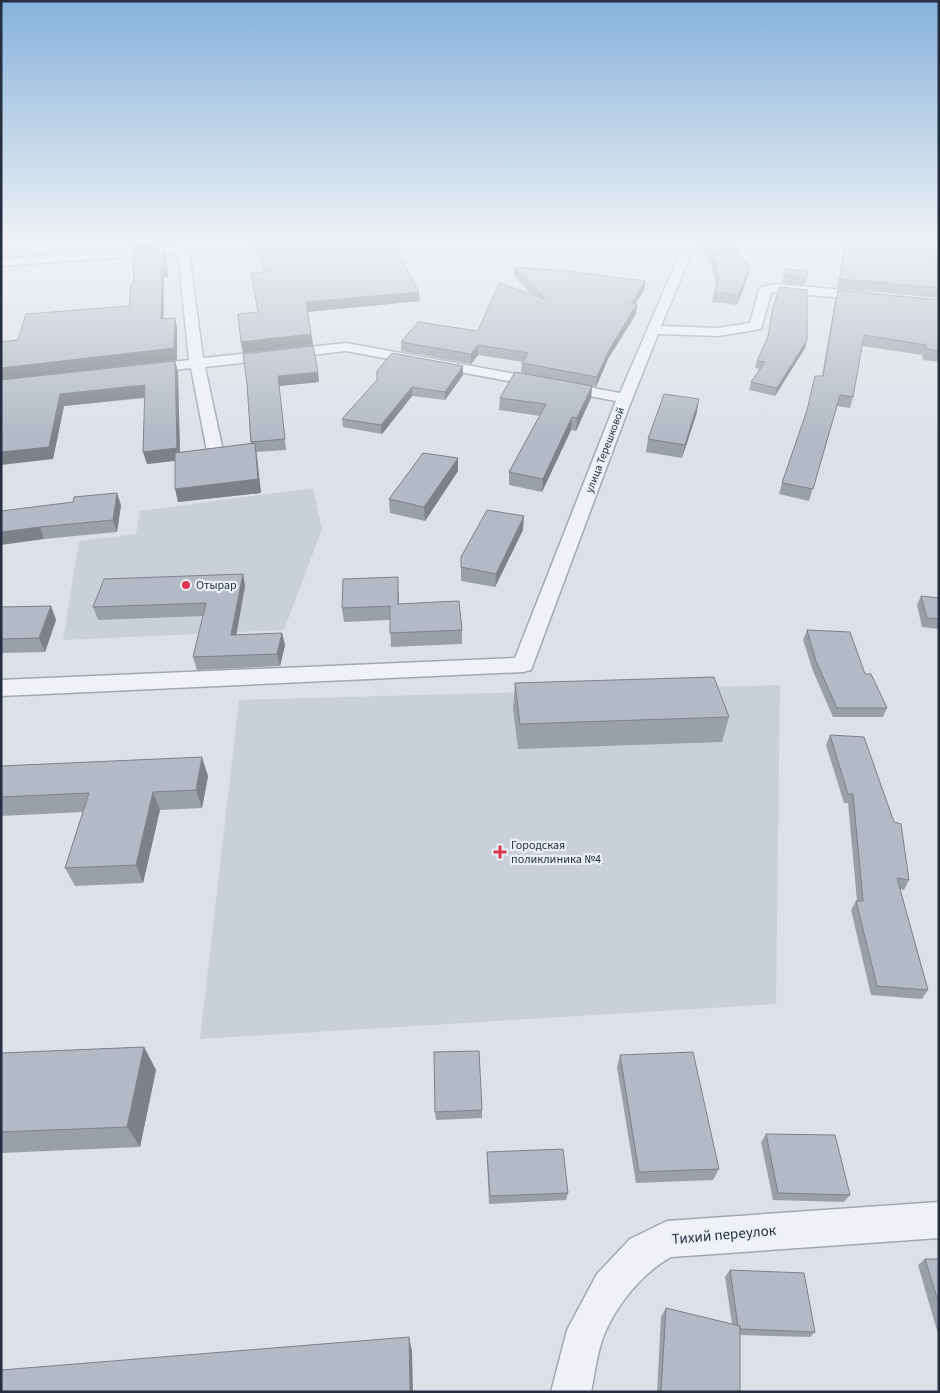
<svg xmlns="http://www.w3.org/2000/svg" width="940" height="1393" font-family="'Source Sans 3',sans-serif">
<style>
.built{fill:#cad0da}
.lines{fill:none;stroke-linecap:round;stroke-linejoin:round}
.minor-casing{stroke:#a1a8b2;stroke-width:3}
.minor{fill:#eff1f6;fill-rule:evenodd}
.wall{fill:#9aa0a9}
.shaded-wall{fill:#7d828a}
.building{fill:#b3bac5;stroke:#7d828a}
.poi-dot{fill:#d83651;stroke:#ebf0f5;stroke-width:2}
.labels{text-anchor:middle;dominant-baseline:central;stroke-width:4.5;stroke-linejoin:round;paint-order:stroke}
.far-street-label{font-size:11px;fill:#252f3f;stroke:#ebf0f5}
.poi-label{font-size:12px;fill:#252f3f;stroke:#ebf0f5;text-anchor:start}
.near-street-label{font-size:15px;fill:#252f3f;stroke:#ebf0f5}
</style>
<rect width="100%" height="100%" fill="#dce1e8"/>
<path class="built" d="M313 488 322 529 284 630 63 640 79 541 136 534 140 511Z
M780 685 776 1004 200 1039 239 700Z"/>
<g class="lines">
<g class="minor-casing">
<path id="minor" d="M227 242H281L276 245 189 252 203 358 346 343 620 393 678 258 664 242H676L690 257 661 326 718 328 750 323 759 290 761 287 775 284 868 292 874 296 868 300 775 292 771 293 761 329 718 336 658 334 629 407 531 670 523 672 1 696V680L515 658 616 401 346 351 205 367 223 451 221 454H209L207 451 191 368 146 373 141 372 139 369 141 366 146 365 189 360 178 253 1 266V259Z
M939 1202V1238L671 1257C642 1273 617 1304 604 1335 597 1352 595 1374 591 1392H551L567 1330 597 1274 630 1239 667 1221Z"/>
</g>
<use href="#minor" class="minor"/>
</g>
<path class="wall" d="M255 242H380L420 301 308 312 313 345 243 353 241 342 258 312 264 272 256 248Z
M696 242H730L748 276 737 305 712 302 714 292 716 286 711 263Z
M845 242H933L939 275V298L837 288Z
M166 256 168 277H164V319L175 318 177 329V360L49 374 175 361 178 372 180 452 251 444 247 384 318 372 319 382 279 386 286 450 256 452 261 493 178 502 175 461 147 464 145 398 64 406 53 459 18 340 129 306 134 284Z
M514 267 645 281 644 290 635 304 636 314 608 359 596 387 592 386 591 398 576 431 571 430 542 492 509 485V472L540 416 499 410 500 398 521 373 522 363 523 362 478 355 471 364 401 351V342L478 331 531 294 514 276Z
M784 275 807 278 805 285 782 283Z
M838 290 939 300V362L923 360 922 355 862 346 853 397 850 408 837 406 809 501 779 494 782 483 822 376 835 300Z
M807 340 805 348 775 396 749 390 751 382 760 369 755 368 757 361Z
M463 366V375L445 400 412 396 382 434 343 427 342 419 377 380Z
M697 412 682 458 646 452 648 439Z
M458 458V471L425 521 390 513 389 499Z
M121 505 117 532 44 539 1 511Z
M523 530 495 587 461 581V557Z
M243 574 245 586 236 635 282 633 285 645 280 666 197 670 193 657 203 616 98 620 93 607Z
M399 591V604L462 630V644L391 647 390 620 344 622 342 608Z
M921 596 939 598V629L922 627 917 605Z
M51 606 56 620 45 652 1 653V607Z
M807 630 865 674 887 708 883 717H833L813 671 803 640Z
M515 683 729 717 722 742 518 749 513 709Z
M830 735 909 880 904 890 900 889 928 990 922 999 871 995 851 910 856 901H857L848 803H844L826 745Z
M1 766 208 776 202 808 160 810 143 883 75 886 65 868 83 812 1 816Z
M144 1047 156 1070 140 1147 1 1153V1053Z
M620 1055 719 1169 713 1180 636 1183 617 1067Z
M482 1110V1118L436 1120 435 1112Z
M766 1134 850 1195 844 1202 773 1200 761 1142Z
M487 1152 568 1193 566 1200 489 1204 487 1160Z
M925 1259H939V1334H938L918 1265Z
M730 1270 815 1332 810 1337 740 1335V1392H657L661 1317 666 1308 732 1324 725 1277Z"/>
<path class="shaded-wall" d="M134 242H165V245L135 247Z
M164 246 166 256 168 277H164L163 330 161 319 162 267Z
M750 267 748 276 737 305 739 295Z
M645 281 644 290 630 313 631 304Z
M419 292 420 301 307 312 306 302Z
M637 304 636 314 608 359 596 387 597 377 609 350Z
M175 318 177 329V360L1 380V368Z
M311 334 313 345 243 353 241 342Z
M807 340 805 348 775 396 777 388Z
M478 345V355L471 364V354Z
M175 361 178 372 180 460 147 464 143 452Z
M463 366V375L445 400V392Z
M318 372 319 382 279 386 286 450 278 376Z
M145 385 148 397 64 406 53 459 1 465V452L60 394Z
M592 386 591 398 576 431 577 418Z
M412 387V396L382 434 381 425Z
M699 399 697 412 682 458 685 445Z
M572 417 571 430 542 492 543 479Z
M255 443 257 456 261 493 178 502 175 489Z
M458 458V471L425 521 424 507Z
M117 493 121 505 117 532 113 520Z
M524 516 523 530 495 587 496 574Z
M40 527 44 539 1 545V532Z
M243 574 245 586 234 648 231 635Z
M51 606 56 620 45 652 39 638Z
M282 633 285 645 280 666 277 654Z
M202 757 208 776 202 808 196 790Z
M153 792 160 810 143 883 136 865Z
M144 1047 156 1070 140 1147 127 1127Z
M409 1337 412 1351 413 1392H410Z"/>
<path class="building" d="M256 242H380L395 247 419 292 306 302 311 334 241 342 238 314 258 312 251 273 265 272Z
M704 242H730L750 267 739 295 714 292 719 281 713 253Z
M846 242H933L939 275V288L840 279Z
M164 246 166 267H162L161 319 175 318 174 348 1 368V342L18 340 26 314 129 306 131 284H134L133 248Z
M514 267 568 271 645 281 631 304H637L609 350 597 377 522 363 528 353 478 345 471 354 401 342 418 322 478 331 499 283 545 299Z
M786 269 807 271V278L784 275Z
M780 287 807 290V340L777 388 751 382 765 362 757 361 768 337 772 311Z
M838 290 939 300V351L926 349V345L864 335 853 397 840 395 813 489 782 483 807 410 815 376H823Z
M313 346 318 372 278 376 285 439 251 442 247 384 243 354Z
M392 353 463 366 445 392 412 387 381 425 342 419 377 380V371Z
M175 361 177 448 143 452 145 385 60 394 49 447 1 452V380Z
M515 372 592 386 577 418 572 417 543 479 509 472 546 404 500 398Z
M664 394 699 399 685 445 648 439Z
M255 443 258 479 175 489V453Z
M423 453 458 458 424 507 389 499Z
M117 493 113 520 40 527 1 532V511L73 502 74 497Z
M487 510 524 516 496 574 461 567V557Z
M243 574 231 635 282 633 277 654 193 657 206 603 93 607 104 579Z
M398 577V604L459 601 462 630 390 633V606L342 608 343 579Z
M921 596 939 598V619L927 618Z
M51 606 39 638 1 639V607Z
M807 630 850 632 865 674H871L887 708H837L816 661Z
M714 677 729 717 520 724 515 683Z
M830 735 864 737 894 822 901 824 909 880 897 878 928 990 877 986 856 901H863L853 794H848Z
M202 757 196 790 153 792 136 865 65 868 89 793 1 797V766Z
M144 1047 127 1127 1 1132V1053Z
M479 1051 482 1110 435 1112 434 1052Z
M693 1052 719 1169 639 1172 620 1055Z
M766 1134 835 1135 850 1195 778 1193Z
M563 1149 568 1193 490 1196 487 1152Z
M925 1259H939V1304Z
M730 1270 804 1273 815 1332 740 1329V1326H738Z
M666 1308 740 1326V1392H661Z
M409 1337 410 1392H1V1370Z"/>
<linearGradient id="sky" x2="0" y2="1"><stop stop-color="#86b2dc"/><stop offset="0.55" stop-color="#eff2f5"/><stop offset="1" stop-color="#eff2f5" stop-opacity="0"/></linearGradient>
<rect width="940" height="437" fill="url(#sky)"/>
<g class="poi-dot">
<circle cx="186" cy="585" r="5"/>
<path d="M497.5 844.5h5v5h5v5h-5v5h-5v-5h-5v-5h5z"/>
</g>
<g class="labels">
<g class="far-street-label">
<text transform="translate(605 450) rotate(-69)">улица Терешковой</text>
</g>
<g class="poi-label">
<text x="196" y="585">Отырар</text>
<text x="511" y="845">Городская<tspan x="511" dy="14">поликлиника №4</tspan></text>
</g>
<g class="near-street-label">
<text transform="translate(724 1235) rotate(-5)">Тихий переулок</text>
</g>
</g>
<rect width="940" height="1393" fill="none" stroke="#252f3f" stroke-width="5"/>
</svg>
